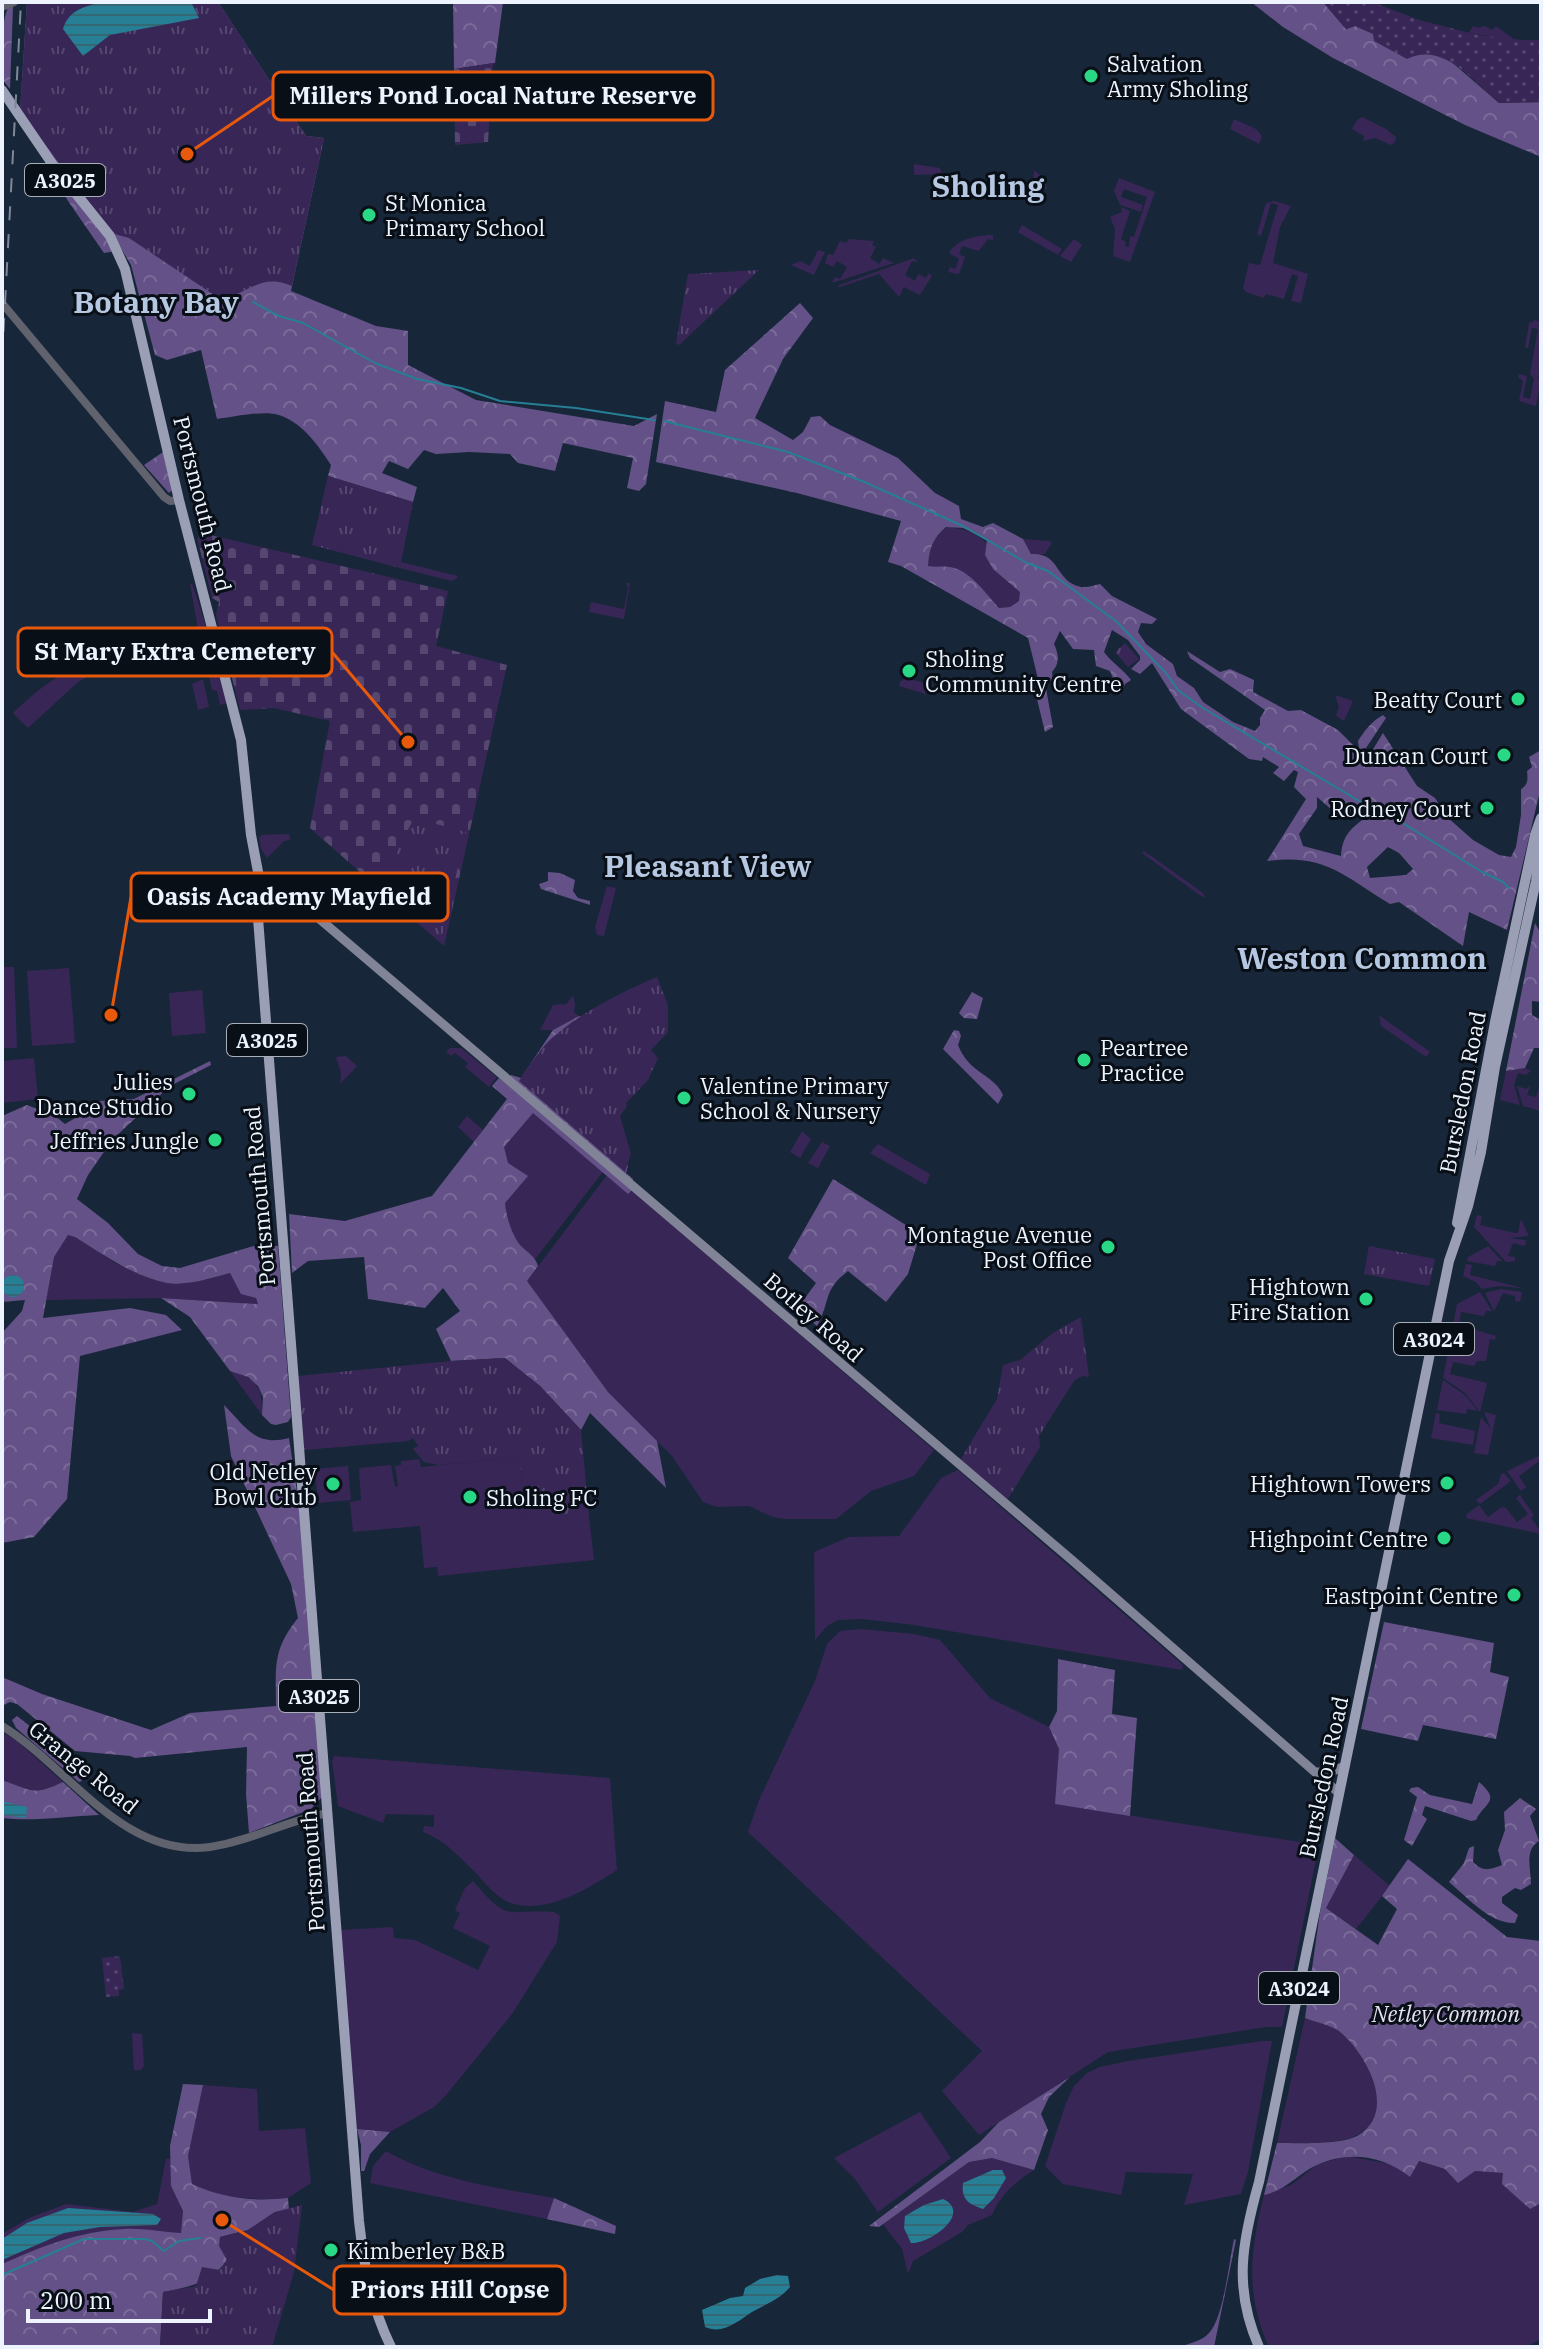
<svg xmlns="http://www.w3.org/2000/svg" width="1543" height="2349" font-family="'IBM Plex Serif',serif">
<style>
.grass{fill:#382756}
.forest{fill:url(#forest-crowns);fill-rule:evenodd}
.cemetery{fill:url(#cemetery-stones)}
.park{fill:url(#park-tufts)}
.garden{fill:url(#garden-dots)}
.water{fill:url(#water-rules)}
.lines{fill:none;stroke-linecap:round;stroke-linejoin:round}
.stream{stroke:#267f94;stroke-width:2}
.tertiary{stroke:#60626d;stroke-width:8}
.secondary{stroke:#818496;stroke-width:9}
.primary{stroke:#9b9fb6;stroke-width:10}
.rail{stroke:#7e8898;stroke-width:2;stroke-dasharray:14 14;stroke-linecap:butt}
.poi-dot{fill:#28d885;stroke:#090f17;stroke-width:3}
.labels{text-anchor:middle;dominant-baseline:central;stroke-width:6;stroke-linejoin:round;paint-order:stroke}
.shield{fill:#090f17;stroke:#a9afb9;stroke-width:2}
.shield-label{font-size:20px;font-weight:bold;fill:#edf4ff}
.poi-label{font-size:22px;fill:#edf4ff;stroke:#090f17;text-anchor:end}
.street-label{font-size:22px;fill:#edf4ff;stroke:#090f17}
.park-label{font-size:22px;font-style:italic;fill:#e6e1f2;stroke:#090f17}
.district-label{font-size:30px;font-weight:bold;fill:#b6c7e1;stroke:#090f17}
.leader{fill:none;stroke:#e8590c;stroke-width:3}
.callout-dot{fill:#e8590c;stroke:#090f17;stroke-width:3}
.callout{fill:#090f17;stroke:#e8590c;stroke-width:3}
.callout-label{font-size:24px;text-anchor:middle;font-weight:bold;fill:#edf4ff}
</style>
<defs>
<pattern id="forest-crowns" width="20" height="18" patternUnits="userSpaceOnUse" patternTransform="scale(2)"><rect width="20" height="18" fill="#635187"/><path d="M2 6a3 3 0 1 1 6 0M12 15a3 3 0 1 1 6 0" fill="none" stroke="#7a6b99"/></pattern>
<pattern id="cemetery-stones" width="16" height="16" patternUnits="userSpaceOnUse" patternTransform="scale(2)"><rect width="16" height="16" fill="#382756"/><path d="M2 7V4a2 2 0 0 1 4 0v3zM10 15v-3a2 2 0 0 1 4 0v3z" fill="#55476f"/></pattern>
<pattern id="park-tufts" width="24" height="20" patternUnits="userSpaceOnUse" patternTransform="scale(2)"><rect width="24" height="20" fill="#382756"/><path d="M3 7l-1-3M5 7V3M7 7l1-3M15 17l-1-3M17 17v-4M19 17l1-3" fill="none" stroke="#55476f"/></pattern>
<pattern id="garden-dots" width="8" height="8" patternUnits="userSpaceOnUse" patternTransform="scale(2)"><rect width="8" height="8" fill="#382756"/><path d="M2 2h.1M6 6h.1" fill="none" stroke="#55476f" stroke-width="1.8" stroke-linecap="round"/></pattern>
<pattern id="water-rules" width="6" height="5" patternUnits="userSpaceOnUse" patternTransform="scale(2)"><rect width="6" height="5" fill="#267f94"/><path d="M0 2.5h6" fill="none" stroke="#356774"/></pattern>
</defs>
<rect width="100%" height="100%" fill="#182639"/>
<path class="grass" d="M1473 26 1477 28 1485 26 1492 30 1496 26 1515 40 1469 33Z
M1362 117 1386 129 1396 137 1395 142 1391 145 1375 138 1363 141 1364 136 1352 129 1357 120Z
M1234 119 1256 129 1262 136 1259 144 1230 129Z
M914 164 940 168 942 174 914 175Z
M1034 170 1044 179 1047 188 1024 201 1020 194 1033 185Z
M1119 178 1155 192 1130 262 1113 256 1115 229 1110 217 1122 212 1121 207 1130 211 1121 239 1126 242 1125 246 1129 247 1130 236 1134 237 1147 197 1124 189 1121 197 1143 205 1141 212 1120 205 1114 191Z
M1275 201 1291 206 1280 227 1273 263 1308 274 1301 303 1291 301 1298 276 1292 274 1284 299 1266 294 1264 298 1246 292 1243 288 1249 263 1260 265 1278 205 1271 203 1261 236 1257 234 1266 203Z
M1022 225 1062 249 1058 255 1021 234 1018 232Z
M993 235V240L988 239 979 251 962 246 959 254 965 257 959 274 948 272 950 267 955 269 959 259 949 253C957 239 978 235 993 235Z
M849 239 874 241 872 245 876 247 870 258 879 264 883 258 894 263 832 283 835 277 840 279 847 267 837 261 833 267 825 263 828 254 833 255 840 241 846 243Z
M1074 239 1082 245 1071 262 1060 256Z
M818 250 825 252 814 275 791 265 800 261 810 266Z
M914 258 918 262 912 261 905 275 915 281 918 274 926 278 929 273 932 276 920 295 904 287 899 297 879 274 840 287 837 286Z
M1535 320 1541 322V363L1538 378 1541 380 1536 406 1519 401 1523 381 1518 377 1519 374 1527 376 1523 397 1530 399 1534 379 1530 374 1538 329 1532 328 1528 348H1525L1529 323Z
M947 527C990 530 999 559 1021 592L1019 601 1010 607 999 608 984 592 949 566 939 569 927 566C929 549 933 538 947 527Z
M1023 539 1050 541 1052 543 1045 554H1031Z
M401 562 458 576 457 578 452 581 400 568Z
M192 583 207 630 206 633 198 629 190 584Z
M626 583H630L624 619 589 612 591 602 624 609 628 588Z
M109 654 114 658 112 663 78 682 28 728 13 713C41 686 71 664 109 654Z
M218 674 227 703 220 705 217 691 212 690 209 676Z
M905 678 925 683 926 694 899 686 900 682Z
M203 679 209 707 198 710 192 684Z
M1335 695 1353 701 1344 721 1336 716 1339 707Z
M1144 851 1203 893 1205 897 1201 896 1142 853Z
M607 886 616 888 604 936 597 935 595 927Z
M14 967 17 1048H2V967Z
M69 968 75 1043 32 1046 27 971Z
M202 990 206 1033 172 1036 169 993Z
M573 996 575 1004 574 1012 579 1016 553 1030H540L553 1005 566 1004Z
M1379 1015 1430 1052 1426 1057 1381 1026Z
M450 1048H461L497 1077 489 1087 465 1067 468 1063 455 1053 451 1056 446 1052Z
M346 1056 357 1066 340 1084 341 1073 336 1057Z
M34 1058 38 1099 2 1103V1061Z
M1525 1068 1531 1071 1526 1075 1518 1073 1514 1085 1520 1105 1500 1100 1506 1071Z
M1541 1081V1111L1523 1106 1517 1086 1526 1089 1530 1086 1527 1095 1536 1097Z
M525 1100 606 1168 522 1276 454 1188Z
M467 1116 483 1130 474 1142 458 1127Z
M802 1131 811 1139 800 1158 790 1152Z
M822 1142 830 1146 818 1168 808 1163Z
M878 1144 930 1174 926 1185 870 1153Z
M610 1171 934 1450 914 1476 871 1491 836 1519H785L773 1517 749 1506 717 1507 703 1502 672 1456 608 1392 527 1281Z
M1477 1215 1482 1216 1480 1225 1515 1233H1518L1521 1219 1529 1236 1509 1238 1526 1240 1525 1246 1513 1243 1508 1256 1515 1257V1261L1506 1262 1474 1227Z
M68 1235 75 1237 117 1264 206 1280 230 1273 241 1293 256 1298 258 1304 161 1298 46 1300 54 1257Z
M1488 1246 1502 1261H1497L1495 1266 1467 1261 1468 1257Z
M1466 1264 1472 1265 1470 1275 1523 1288 1499 1286 1482 1289 1476 1282 1463 1276Z
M1501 1289 1522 1292 1520 1302 1515 1301V1296L1503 1293 1494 1311 1485 1293Z
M1480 1292 1492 1311H1486L1484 1316 1461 1312 1459 1325 1496 1336 1495 1340 1490 1339 1486 1361H1477L1474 1366 1453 1362 1450 1374 1487 1383 1480 1412 1465 1393 1443 1378 1457 1304Z
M230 1371C257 1378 263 1388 262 1415Z
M1443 1380 1465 1395 1478 1411 1467 1409 1466 1414 1437 1410Z
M1484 1412 1496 1415 1488 1455 1474 1453 1481 1417 1491 1429Z
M1436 1413 1440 1414 1439 1423 1475 1431 1473 1445 1431 1438Z
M1541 1455V1460L1519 1476 1526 1487 1521 1491 1507 1471Z
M519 1457 526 1524 589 1517 594 1560 438 1576 437 1567 424 1568 420 1526 353 1532 350 1502 361 1500 359 1468 391 1465 395 1487 398 1486 395 1466 401 1465V1461L419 1459 421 1467Z
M348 1466 351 1500 318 1503 315 1469Z
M958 1470 1183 1665 1182 1670 914 1625 862 1619 838 1620 827 1626 815 1640 814 1552 849 1537 899 1536 941 1478Z
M1504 1473 1511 1481 1480 1504 1476 1500 1498 1484 1501 1474Z
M1520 1495 1534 1515 1531 1518 1539 1529 1541 1528V1534L1466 1518 1467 1514 1479 1505 1488 1517 1502 1507 1506 1508 1517 1522 1528 1514 1516 1498Z
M861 1629 914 1634 940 1640 990 1698 1049 1727 1059 1749 1056 1804 1319 1845 1282 2027H1266L1108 2052 979 2135 942 2091 982 2051 748 1832 759 1800 815 1681 827 1644 840 1631Z
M2 1732 17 1741 63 1782C33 1796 33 1791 2 1780Z
M334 1756 610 1778 617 1870C588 1889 544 1916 508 1902 495 1896 485 1883 476 1873 459 1857 445 1840 423 1832L424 1826 434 1827V1815L386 1814 383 1823 338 1806 332 1761Z
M1354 1855 1390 1886 1356 1929 1326 1908Z
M473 1881C510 1924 505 1909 554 1912L560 1916 557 1942 512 2014 447 2094 434 2107 390 2132 357 2129 341 1930 393 1927 394 1938 415 1940 478 1970 490 1946 453 1928 460 1913 455 1910 465 1888Z
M1305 2018C1315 2022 1330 2025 1339 2031 1366 2053 1399 2112 1357 2135 1340 2145 1297 2143 1277 2143Z
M132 2033 142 2034 144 2066 141 2070H134Z
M1262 2041H1272L1248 2172 1241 2194 1184 2205 1193 2174 1126 2172 1121 2195 1063 2184 1045 2166 1066 2103 1074 2086 1087 2073 1100 2067 1128 2061Z
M203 2085 257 2089 259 2131 305 2128 311 2183 288 2198 270 2200 214 2195 192 2184 188 2156Z
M920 2112 951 2158 878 2212 855 2179 834 2158Z
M386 2151C437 2180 497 2188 554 2198L547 2219 370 2183 373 2166Z
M1347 2156 1395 2165 1410 2177 1418 2161 1445 2169 1503 2173 1529 2209 1541 2203V2339L1526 2347H1269C1245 2295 1250 2250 1264 2195L1291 2185 1318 2164Z
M992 2158 1034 2170C1015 2182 1001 2194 992 2215L968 2225 962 2232 913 2261 908 2274 902 2249 883 2224 969 2162Z
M166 2159H171V2186L183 2211 181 2233C162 2232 142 2229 124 2229 80 2231 42 2246 2 2264V2234L29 2218 66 2204 133 2212 157 2204Z"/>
<path class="forest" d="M27 2H218L306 136 324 138 291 291 376 326 408 331V365L476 400 634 426 657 414 646 484 639 491 627 488 633 458 563 443 555 471 518 463 510 454 469 452 436 454 424 450 408 469 389 461 382 473 417 487 413 502 328 476 331 465C318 445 301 420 275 414 261 411 232 417 217 419L201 350 167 360 155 355 131 265 122 250 104 253 68 201 52 174 51 155 20 111Z
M453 2H503L495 63 454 69Z
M1251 2H1323L1346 29 1355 26 1420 52 1447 58 1499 103 1541 102V157L1465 125 1333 58 1283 27Z
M13 7 10 89C7 85 4 82 2 77 0 64 1 21 8 8Z
M800 303 813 318 783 359 755 418 793 440 803 432 811 417 820 416 830 425 898 458 935 493 959 506 961 519 983 527 993 523 1023 539 1031 554C1061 552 1054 581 1081 587 1086 588 1095 585 1100 584L1112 596 1157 619 1152 624 1141 623 1138 632 1146 644 1173 664 1177 676 1194 688 1203 702 1233 722 1255 731 1260 725V718L1265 710 1190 658 1187 651 1220 672 1230 669 1254 680 1253 692 1288 711 1301 710 1338 730 1367 759 1383 733 1417 786 1435 798 1447 817 1473 840 1499 855 1511 857 1516 847 1521 815V789C1528 785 1528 779 1527 771L1532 767 1529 757 1541 750 1540 791 1507 930 1469 912 1463 946 1399 902 1390 904C1344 876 1325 853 1267 861L1306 799 1294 787 1298 772 1294 770 1284 781 1273 773 1279 767 1263 757 1262 761 1249 759 1181 709 1152 663 1140 674 1131 669 1140 660V656L1128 640 1112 630 1104 652C1112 663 1123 669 1131 680L1125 684 1120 695 1110 671 1096 666 1094 650 1073 649 1060 631 1054 644C1059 655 1060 663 1052 672L1053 680 1045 683 1053 727 1045 732 1035 691 1039 683 1028 638 901 566 888 562 901 521 797 493 656 462 665 401 716 412 725 370ZM946 527 963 528 987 540 985 555 993 569 1020 592 1019 601 1010 607 999 608C986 594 972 573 954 568 945 565 937 568 928 566 929 549 933 538 946 527ZM1317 797 1339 816 1357 812 1368 816C1352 827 1342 835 1341 856L1303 846 1299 834 1317 808ZM1388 847 1399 853 1413 869 1406 875 1370 878 1367 867Z
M163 452 172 490 169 493 144 465Z
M1383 715 1386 718 1366 748 1359 749 1358 741C1365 730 1372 721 1383 715Z
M548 872 560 873 575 880 573 891 578 898 590 901V905L541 889 539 884 548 881Z
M1535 923 1541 934V1002L1532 1001V1015L1541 1020V1048H1534L1525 1068 1506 1071Z
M972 992 983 998 977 1019 964 1018 959 1013Z
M579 1016 588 1018 624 1161 628 1166 626 1173 633 1179 632 1190 628 1194 533 1113 504 1147 508 1163 528 1176 505 1203C506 1216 512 1236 521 1246 528 1253 535 1256 538 1266L527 1281 608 1392 657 1441 666 1488 590 1413 581 1430 540 1386 505 1358 451 1361 436 1329 460 1311 443 1288 425 1308 368 1299 364 1257 308 1261 292 1273 289 1214 345 1221 432 1196 507 1099 492 1086 499 1078 503 1081 511 1075 521 1078 553 1030Z
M954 1030 959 1031 961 1036 958 1045C969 1074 994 1074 1003 1095L998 1104 943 1049Z
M210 1061 211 1065 170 1086 113 1139 88 1175 77 1199 108 1223 138 1254 162 1266 180 1268 257 1245 278 1246 291 1417 288 1422 276 1425 271 1424 262 1415 263 1397 258 1386 248 1377 230 1371 190 1317 161 1298 258 1304 256 1298 241 1294 230 1273C211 1278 187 1286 167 1283 135 1277 102 1254 75 1237L68 1235 54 1257 43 1318 130 1308 166 1315 182 1330 80 1356 67 1499 34 1537 2 1543V1333L22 1311 25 1300 2 1302V1116L27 1105 55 1116 65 1124 77 1117 88 1106 99 1101 134 1099Z
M833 1179 920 1234 908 1274 886 1302 848 1271C822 1291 831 1301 817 1326L797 1309 816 1283 788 1258Z
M224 1405C246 1427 255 1447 289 1438L299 1505 322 1789 321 1798 311 1809 249 1833 246 1794 247 1747 135 1758 130 1756 75 1751 17 1704 10 1702 2 1706V1677L42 1694 151 1730 190 1713 276 1706C276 1667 272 1650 298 1618L291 1584 231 1456Z
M1384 1622 1494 1643 1490 1672 1509 1677 1496 1739 1423 1725 1418 1741 1361 1729Z
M1058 1659 1115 1670 1112 1714 1137 1718 1130 1816 1055 1804 1059 1749 1049 1727 1057 1711Z
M17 1716 71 1758 82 1781 79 1782 16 1728 12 1720Z
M2 1780C33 1791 33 1796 63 1782L99 1815C67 1816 33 1822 2 1818Z
M1479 1782C1502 1802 1484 1802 1476 1820L1471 1821 1425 1806 1422 1815 1427 1819 1412 1846 1404 1840 1417 1797 1409 1791 1411 1788 1418 1787 1430 1795 1472 1804Z
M1520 1798 1536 1809 1530 1816 1539 1841C1524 1850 1531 1868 1531 1884L1521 1890 1515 1888 1502 1897V1903L1518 1915 1515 1923C1490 1924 1467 1897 1449 1882L1464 1863 1469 1848 1474 1846 1473 1862C1483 1872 1489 1870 1502 1865L1498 1850 1505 1830 1504 1812Z
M1335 1838 1354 1855 1326 1908 1378 1945 1397 1909 1382 1896 1408 1859 1507 1937 1541 1941V2203L1530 2209 1502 2184 1503 2173 1475 2171 1458 2183 1445 2169 1419 2161 1410 2177C1385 2156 1348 2150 1317 2165 1297 2174 1287 2190 1264 2195L1277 2143C1297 2143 1340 2145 1357 2136 1399 2112 1366 2053 1339 2031 1330 2025 1315 2022 1305 2018L1320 1912Z
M1070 2077 1049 2097 1041 2114 1048 2130 1034 2170 992 2158 969 2162 879 2227 869 2226 980 2142 999 2122Z
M183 2084 203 2085 188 2156 192 2184C221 2198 255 2202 288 2198L289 2210 275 2212 248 2230 220 2237 227 2260C211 2283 189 2287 163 2292L160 2347H2V2264C42 2246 80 2231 124 2229 142 2228 162 2232 181 2233L183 2211 171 2186 170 2146Z
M357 2129 390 2132 370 2154 364 2171H361V2145Z
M554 2198 616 2226 615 2234 547 2219Z
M1234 2239 1236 2240 1214 2347H1181C1191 2342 1201 2342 1209 2333 1224 2317 1229 2261 1234 2239Z"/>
<path class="cemetery" d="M493 63 488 142 455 145 454 69Z
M202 533 448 591 436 646 507 665 444 946 310 828 330 721 274 708 240 710 216 615 219 602 212 598 197 538Z"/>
<path class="park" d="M27 2H218L306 136 324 138 292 286C259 272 249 295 220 299L129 238 111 233 20 111Z
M759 270 679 345 676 343 688 274Z
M328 476 413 502 400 568 312 545Z
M1125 643 1139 659 1128 667 1115 652Z
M414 818 466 832 441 940 379 887Z
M289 834 290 840 284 841 267 858 261 849 259 838 262 835Z
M657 977 668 1005V1032L651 1050 658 1058 648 1080 626 1103 627 1106 620 1116 631 1154 625 1172 519 1081C527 1069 535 1056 545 1045 570 1018 623 991 657 977Z
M1369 1246 1435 1259 1429 1286 1364 1274Z
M1081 1317 1089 1377 1082 1376 1074 1381 1039 1436 1040 1447 1006 1502 959 1462 997 1399 1003 1365 1020 1360 1053 1333Z
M504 1358 540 1386 581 1430 589 1517 526 1525 519 1457 439 1465 424 1462 413 1449 418 1446 413 1438 408 1441 304 1450 298 1376 451 1361Z
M302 2205 294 2272 272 2347H160L163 2292 196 2286 202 2267 220 2270 227 2260 219 2246 220 2237 248 2230 275 2212Z"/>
<path class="garden" d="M1323 2H1372L1419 20 1478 35 1522 40H1541V102L1499 103C1473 81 1443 41 1407 59L1374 41 1373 34 1355 26 1346 29Z
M120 1956 124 1989 119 1990V1996L106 1997 102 1958Z"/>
<path class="water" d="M102 2H191L199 18 110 35 83 56 63 29C69 10 83 7 102 2Z
M2 1286a11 11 0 1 1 22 0a11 11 0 1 1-22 0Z
M2 1801 27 1807 26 1818 2 1815Z
M993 2170H1002L1006 2178 994 2198 983 2209C968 2204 961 2199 963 2183Z
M943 2199C973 2213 930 2244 911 2243L904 2228 905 2216 924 2205Z
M68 2208 153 2214 161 2219 157 2225 100 2227 64 2233 2 2260V2239L27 2223Z
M777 2275 788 2276 790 2287C779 2300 766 2304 752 2312 738 2321 723 2335 705 2327L702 2310 730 2298 743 2296 745 2288 760 2279Z"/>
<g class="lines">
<path class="stream" d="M253 302 279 316 303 323 375 363 417 379 461 388 500 401 576 408 654 420
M664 421 788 452 862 481 963 526 1027 563 1048 571 1117 622 1165 672 1179 691 1203 708 1371 808 1380 809 1482 872 1503 882 1509 888
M2 2275 84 2239H145L152 2241 164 2251 179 2241 200 2238"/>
<path class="tertiary" d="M2 7 14 2
M2 303 164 497 170 501 179 500
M2 1726C68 1766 123 1859 210 1847 251 1841 288 1820 328 1813"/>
<path class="secondary" d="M259 877 275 881 1073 1561 1339 1793
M1318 1772 1328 1773 1345 1766"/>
<path class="primary" d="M2 90 53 165 110 236 125 269 179 500 241 740 251 835 259 877 255 886 258 918 359 2221C364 2266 371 2306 391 2347
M1457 1223 1496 1017 1535 835 1541 818
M1259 2347C1233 2288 1242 2242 1259 2182L1449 1261 1468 1206 1481 1152 1495 1067 1536 881 1541 843"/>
<path class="rail" d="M2 360 21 2"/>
</g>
<g class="poi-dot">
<circle cx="1091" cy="76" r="8"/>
<circle cx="369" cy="215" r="8"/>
<circle cx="909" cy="671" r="8"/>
<circle cx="1518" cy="699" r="8"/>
<circle cx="1504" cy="755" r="8"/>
<circle cx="1487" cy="808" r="8"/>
<circle cx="1084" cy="1060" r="8"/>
<circle cx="189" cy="1094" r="8"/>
<circle cx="684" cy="1098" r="8"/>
<circle cx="215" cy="1140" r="8"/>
<circle cx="1108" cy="1247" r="8"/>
<circle cx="1366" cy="1299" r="8"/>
<circle cx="1447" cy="1483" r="8"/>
<circle cx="333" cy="1484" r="8"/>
<circle cx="470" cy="1497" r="8"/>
<circle cx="1444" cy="1538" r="8"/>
<circle cx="1514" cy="1595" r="8"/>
<circle cx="331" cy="2250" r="8"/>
</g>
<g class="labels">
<g class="shield">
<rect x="25" y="164" width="80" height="32" rx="6"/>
<rect x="227" y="1024" width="80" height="32" rx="6"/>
<rect x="1394" y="1323" width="80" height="32" rx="6"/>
<rect x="279" y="1680" width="80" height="32" rx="6"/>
<rect x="1259" y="1972" width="80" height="32" rx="6"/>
</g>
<g class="shield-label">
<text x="65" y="180">A3025</text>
<text x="267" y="1040">A3025</text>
<text x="1434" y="1339">A3024</text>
<text x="319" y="1696">A3025</text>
<text x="1299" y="1988">A3024</text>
</g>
<g class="poi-label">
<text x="1107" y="63" text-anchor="start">Salvation<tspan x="1107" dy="25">Army Sholing</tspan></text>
<text x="385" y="202" text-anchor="start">St Monica<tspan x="385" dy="25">Primary School</tspan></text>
<text x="925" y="658" text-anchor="start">Sholing<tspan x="925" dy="25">Community Centre</tspan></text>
<text x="1502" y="699">Beatty Court</text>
<text x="1488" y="755">Duncan Court</text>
<text x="1471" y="808">Rodney Court</text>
<text x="1100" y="1047" text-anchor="start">Peartree<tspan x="1100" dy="25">Practice</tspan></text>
<text x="173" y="1081">Julies<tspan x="173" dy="25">Dance Studio</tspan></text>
<text x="700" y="1085" text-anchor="start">Valentine Primary<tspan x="700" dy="25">School &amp; Nursery</tspan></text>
<text x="199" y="1140">Jeffries Jungle</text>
<text x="1092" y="1234">Montague Avenue<tspan x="1092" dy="25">Post Office</tspan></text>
<text x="1350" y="1286">Hightown<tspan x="1350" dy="25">Fire Station</tspan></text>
<text x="317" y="1471">Old Netley<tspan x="317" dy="25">Bowl Club</tspan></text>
<text x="1431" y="1483">Hightown Towers</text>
<text x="486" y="1497" text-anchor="start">Sholing FC</text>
<text x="1428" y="1538">Highpoint Centre</text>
<text x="1498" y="1595">Eastpoint Centre</text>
<text x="347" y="2250" text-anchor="start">Kimberley B&amp;B</text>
</g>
<g class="street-label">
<text transform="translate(203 504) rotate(76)">Portsmouth Road</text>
<text transform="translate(1462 1092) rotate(-79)">Bursledon Road</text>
<text transform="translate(259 1196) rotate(-95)">Portsmouth Road</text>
<text transform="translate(814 1317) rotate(41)">Botley Road</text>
<text transform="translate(84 1767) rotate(39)">Grange Road</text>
<text transform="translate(1323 1777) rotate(-78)">Bursledon Road</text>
<text transform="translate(310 1842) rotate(-94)">Portsmouth Road</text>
</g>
<g class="park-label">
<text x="1446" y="2013">Netley Common</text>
</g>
<g class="district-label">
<text x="988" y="185">Sholing</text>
<text x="156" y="301">Botany Bay</text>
<text x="708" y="865">Pleasant View</text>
<text x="1362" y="957">Weston Common</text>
</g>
</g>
<path class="leader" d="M187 154L273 96M408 742L332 652M111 1015L131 897M222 2220L334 2290"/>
<g class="callout-dot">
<circle cx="187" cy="154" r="8"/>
<circle cx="408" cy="742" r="8"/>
<circle cx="111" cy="1015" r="8"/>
<circle cx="222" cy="2220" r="8"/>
</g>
<g class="callout">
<rect x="273" y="72" width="440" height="48" rx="8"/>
<rect x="18" y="628" width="314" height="48" rx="8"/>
<rect x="131" y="873" width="317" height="48" rx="8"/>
<rect x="334" y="2266" width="231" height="48" rx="8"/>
</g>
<g class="callout-label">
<text x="493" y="104">Millers Pond Local Nature Reserve</text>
<text x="175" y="660">St Mary Extra Cemetery</text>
<text x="289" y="905">Oasis Academy Mayfield</text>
<text x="450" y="2298">Priors Hill Copse</text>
</g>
<rect width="1543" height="2349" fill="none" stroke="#edf4ff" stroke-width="8"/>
<path d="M28 2309v12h182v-12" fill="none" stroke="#edf4ff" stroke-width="4"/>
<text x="40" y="2309" font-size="24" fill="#edf4ff" stroke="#090f17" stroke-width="6" paint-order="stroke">200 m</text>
</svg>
